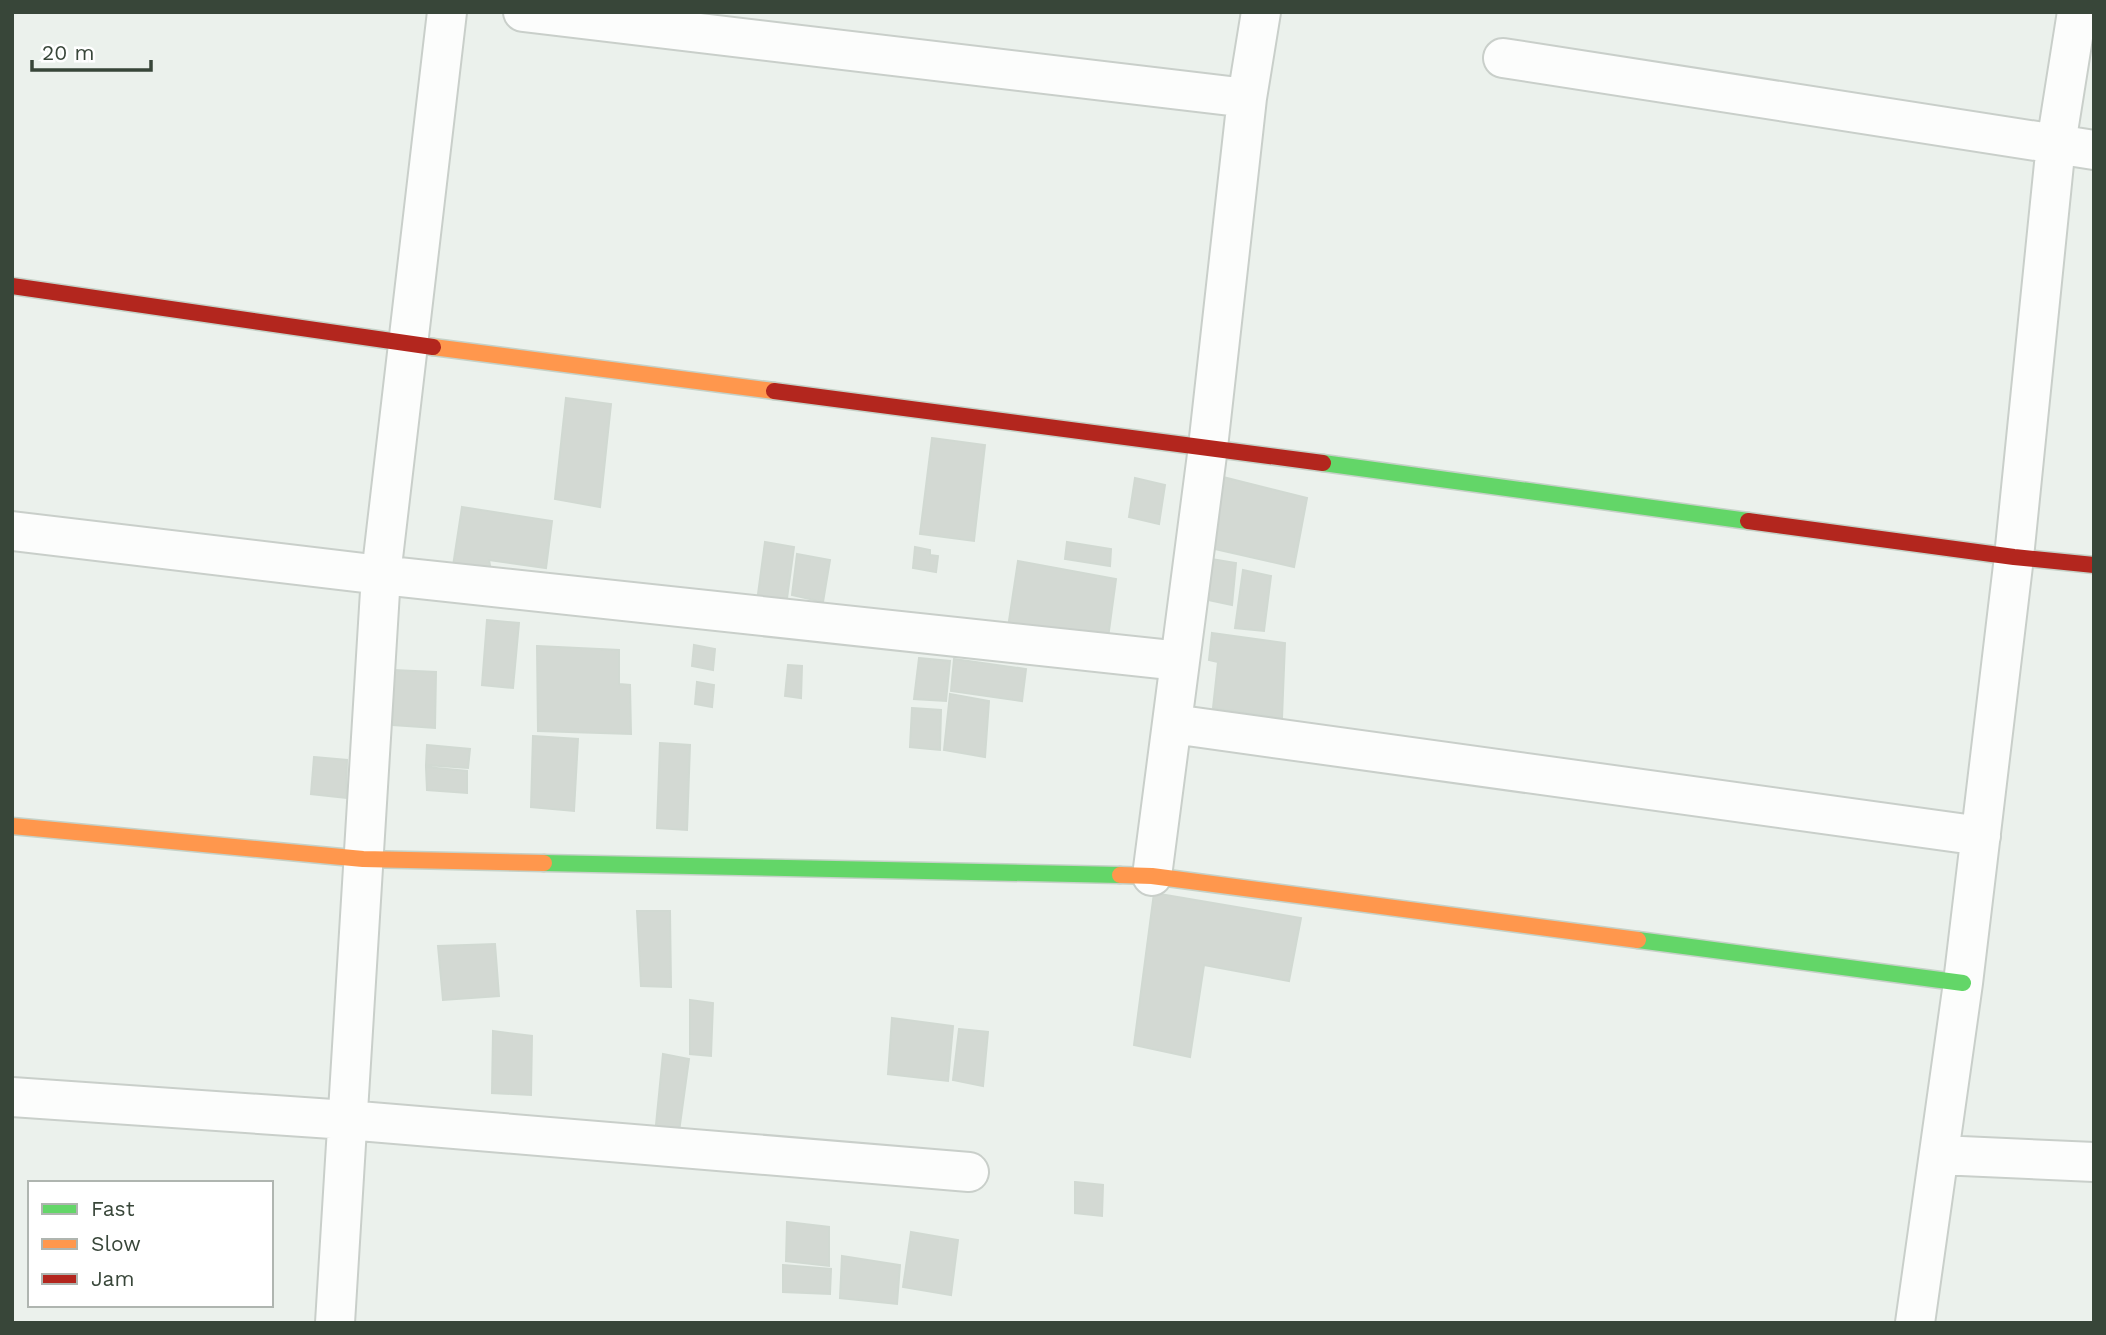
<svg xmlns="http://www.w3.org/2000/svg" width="2106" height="1335" font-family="'Work Sans',sans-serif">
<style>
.building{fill:#d3d9d3;stroke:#d1d9d2;stroke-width:2}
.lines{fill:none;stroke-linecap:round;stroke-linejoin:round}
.street-casing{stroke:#c9cfca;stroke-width:42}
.fast-casing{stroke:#c5d1c7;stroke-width:19}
.slow-casing{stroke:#c5d1c7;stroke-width:19}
.jam-casing{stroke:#c5d1c7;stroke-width:19}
.street{stroke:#fcfdfc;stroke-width:38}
.fast{stroke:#63d668;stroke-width:16}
.slow{stroke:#ff974d;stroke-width:16}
.jam{stroke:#b3261e;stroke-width:16}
</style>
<rect width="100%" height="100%" fill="#ebf1ec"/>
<path class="building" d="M566 398 611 404 600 507 555 499Z
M932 438 985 445 974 541 920 534Z
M1223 477 1307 498 1294 567 1206 547Z
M1135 478 1165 485 1159 524 1129 517Z
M462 507 552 521 546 568 489 560 491 571 453 566Z
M765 542 794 547 785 613 756 609Z
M1067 542 1111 549 1110 566 1065 559Z
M915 547 930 550V555L938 556 936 572 913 568Z
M797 554 830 560 823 602 792 595Z
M1199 557 1236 563 1232 605 1194 597Z
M1018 561 1116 579 1108 638 1007 634Z
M1243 570 1271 576 1264 631 1235 628Z
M487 620 519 623 513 688 482 685Z
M1212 633 1285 643 1282 718 1213 708 1218 662 1209 660Z
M694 645 715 649 713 670 692 666Z
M537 646 619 650V684L630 685 631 734 538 731Z
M919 658 950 661 946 701 914 699Z
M954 659 1026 669 1022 701 951 691Z
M788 665 802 666 801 698 785 696Z
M393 670 436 672 435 728 393 725Z
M697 682 714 685 712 707 695 704Z
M950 694 989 701 985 757 944 750Z
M912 708 941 710 940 750 910 747Z
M533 736 578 739 574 811 531 807Z
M660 743 690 745 687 830 657 828Z
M427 745 470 749 468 768 426 765Z
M314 757 347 760 346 798 311 794Z
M426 767 467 771V793L427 790Z
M1154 893 1301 918 1289 981 1204 965 1190 1057 1134 1045Z
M637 911H670L671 987 641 986Z
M495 944 499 996 443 1000 438 946Z
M690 1000 713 1003 711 1056 690 1054Z
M892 1018 953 1026 948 1081 888 1074Z
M959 1029 988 1032 983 1086 953 1080Z
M493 1031 532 1036 531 1095 492 1093Z
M663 1054 689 1059 678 1139 655 1135Z
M1075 1182 1103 1185 1102 1216 1075 1213Z
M787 1222 829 1227V1266L786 1261Z
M911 1232 958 1240 951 1295 903 1287Z
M842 1256 900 1265 897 1304 840 1298Z
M783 1265 831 1269 830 1294 783 1292Z"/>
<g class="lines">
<g class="street-casing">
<path id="street" d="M523 12 1247 98
M1503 58 2094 150
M12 531 381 575 1180 661
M1173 724 1981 836
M1152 876 1208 447 1247 98 1261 12
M12 1097 347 1120 969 1172
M1939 1155 2094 1162
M335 1323 381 575 447 12
M1915 1323 1963 983 2014 557 2056 144 2077 12"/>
</g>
<g class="fast-casing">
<path id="fast" d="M1323 463 1748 521
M544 863 1120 875
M1638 940 1963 983"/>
</g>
<g class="slow-casing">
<path id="slow" d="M433 347 774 391
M12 826 363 859 544 863
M1120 875 1152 876 1638 940"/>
</g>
<g class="jam-casing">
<path id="jam" d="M12 286 433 347
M774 391 1323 463
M1748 521 2014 557 2094 565"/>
</g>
<use href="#street" class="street"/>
<use href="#fast" class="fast"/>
<use href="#slow" class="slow"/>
<use href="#jam" class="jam"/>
</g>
<rect width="2106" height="1335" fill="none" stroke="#384639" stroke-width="28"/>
<rect x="28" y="1181" width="245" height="126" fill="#ffffff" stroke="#afb5b0" stroke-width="2"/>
<rect x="42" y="1204" width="35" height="10" fill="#63d668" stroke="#afb5b0" stroke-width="2"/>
<text x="91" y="1216" font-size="21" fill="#384639">Fast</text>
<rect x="42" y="1239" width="35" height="10" fill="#ff974d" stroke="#afb5b0" stroke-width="2"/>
<text x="91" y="1251" font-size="21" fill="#384639">Slow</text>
<rect x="42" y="1274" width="35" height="10" fill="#b3261e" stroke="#afb5b0" stroke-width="2"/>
<text x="91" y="1286" font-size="21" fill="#384639">Jam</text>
<path d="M32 60v10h119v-10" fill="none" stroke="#384639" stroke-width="3.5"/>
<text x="42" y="60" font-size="21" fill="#384639" stroke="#ffffff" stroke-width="5" paint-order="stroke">20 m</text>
</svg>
